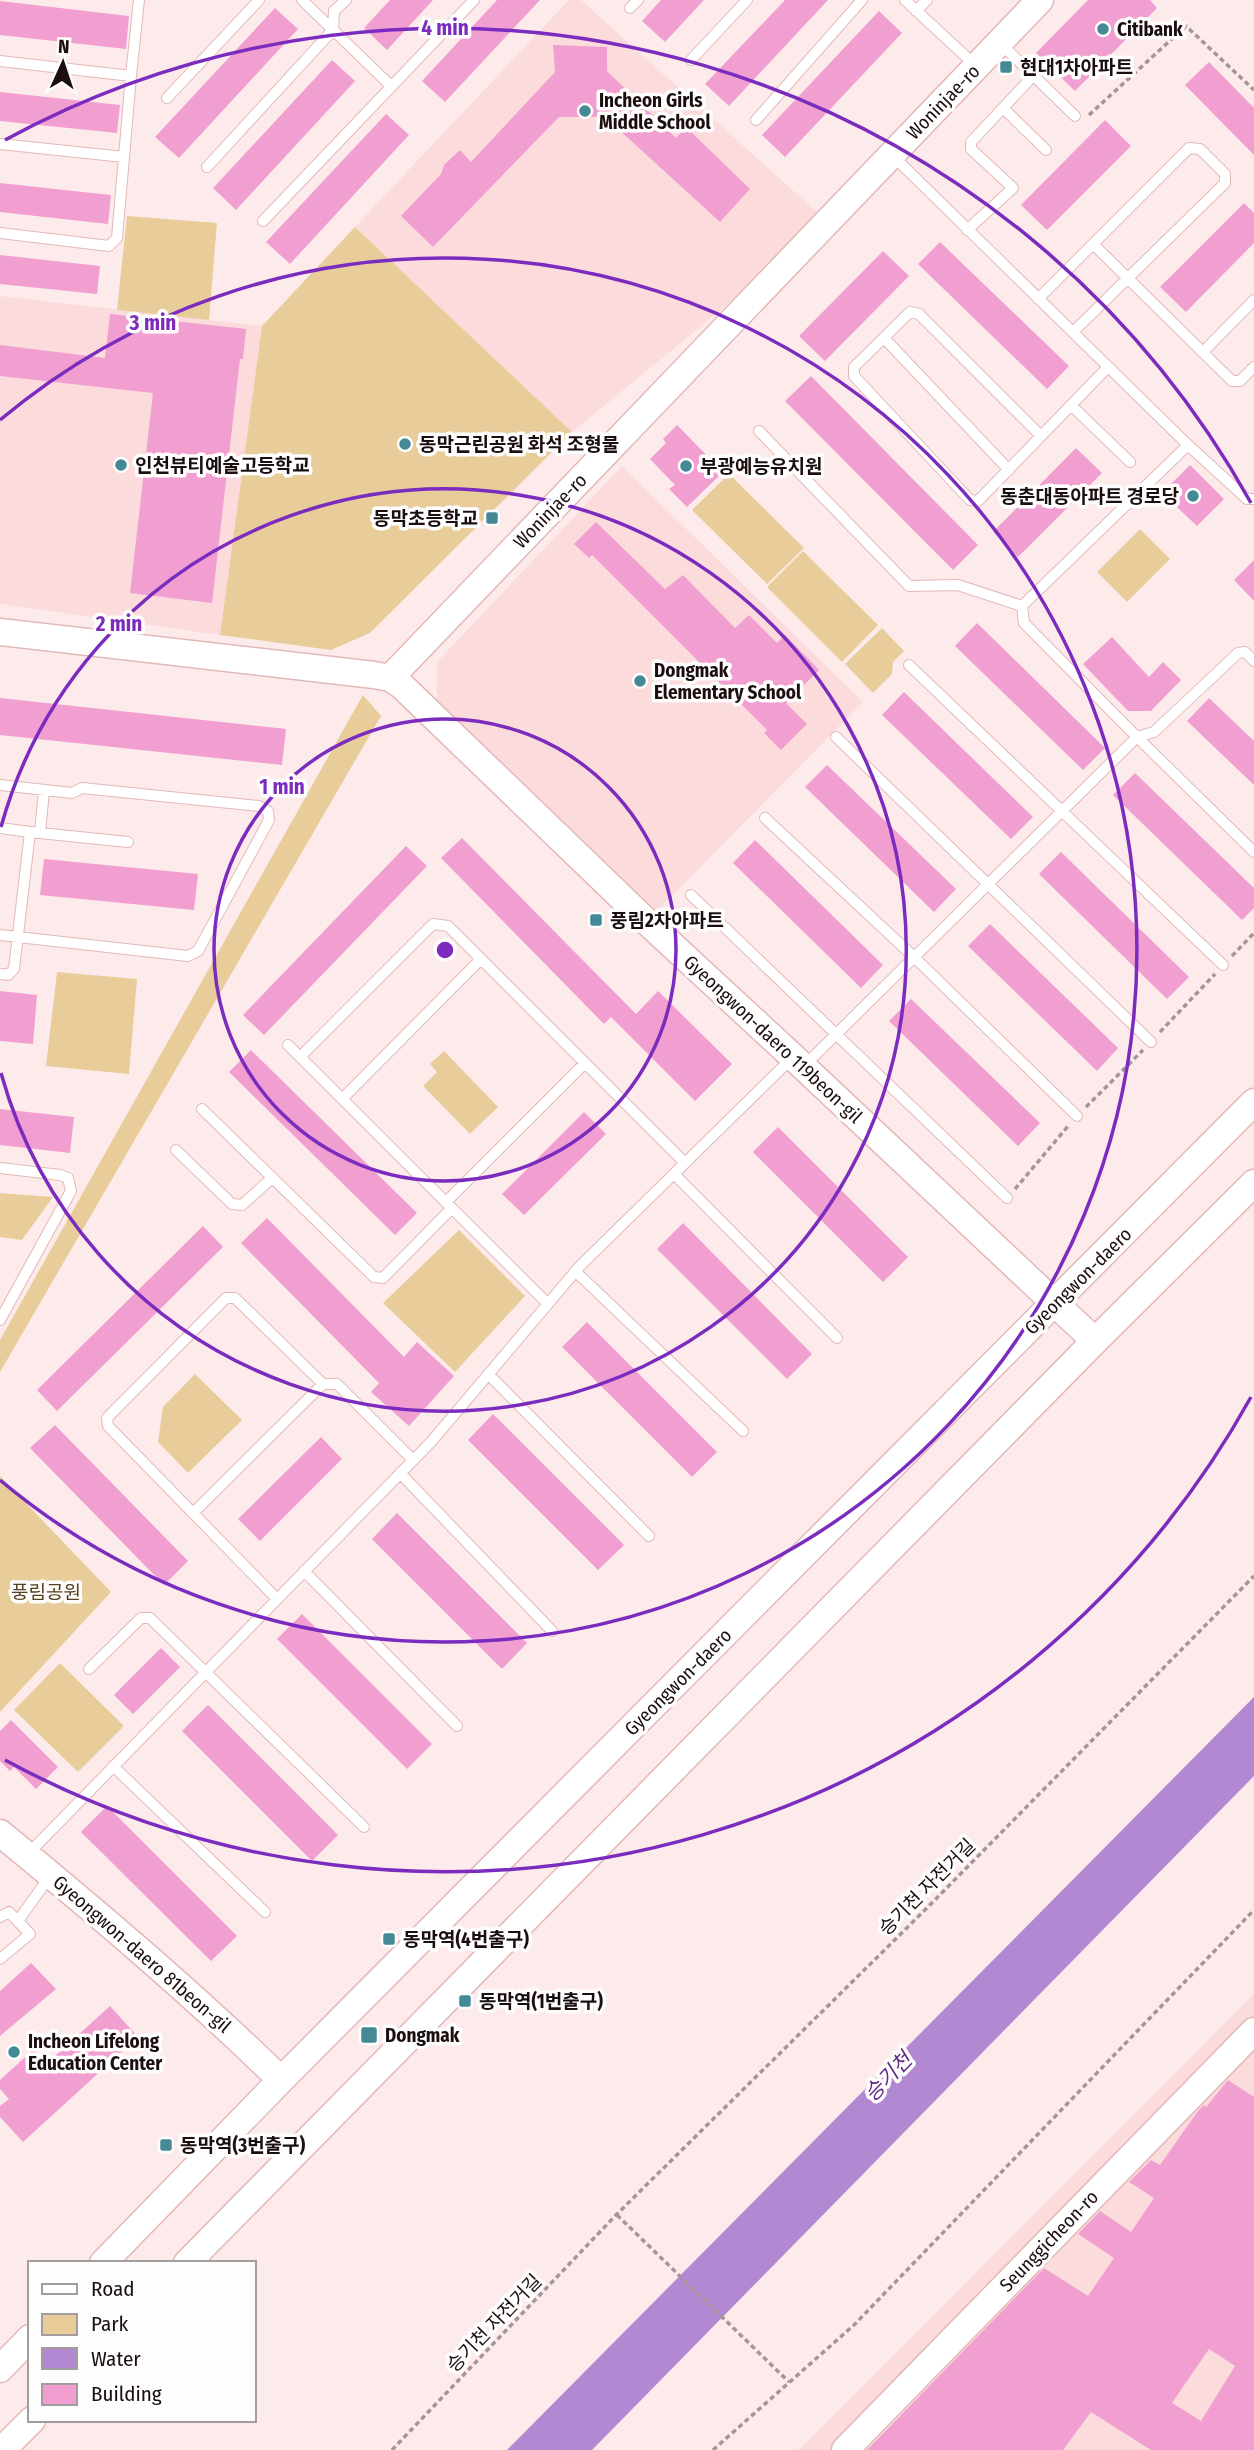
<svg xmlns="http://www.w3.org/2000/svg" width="1254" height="2450" font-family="'Fira Sans Condensed','Noto Sans KR',sans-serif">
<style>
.built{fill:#fbdbdc}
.green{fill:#e8cd9b}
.water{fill:#b388d2}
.building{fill:#f19fd0;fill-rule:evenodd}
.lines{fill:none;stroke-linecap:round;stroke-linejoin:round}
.lane-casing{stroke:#e3b8b9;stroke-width:12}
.secondary-casing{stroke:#e3b8b9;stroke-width:29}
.path{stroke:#a69596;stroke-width:3.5;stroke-dasharray:5 3.5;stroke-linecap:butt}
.lane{stroke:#fff;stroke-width:10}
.secondary{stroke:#fff;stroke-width:26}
.ring{fill:none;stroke:#7b2cbf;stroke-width:3.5}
.poi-dot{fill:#448995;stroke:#fdfdfd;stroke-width:2.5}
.labels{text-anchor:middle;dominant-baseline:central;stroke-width:7;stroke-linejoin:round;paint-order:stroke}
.poi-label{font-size:19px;font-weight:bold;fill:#1c0e0f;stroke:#fdfdfd;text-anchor:start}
.street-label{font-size:19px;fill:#1c0e0f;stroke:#fdfdfd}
.park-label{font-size:19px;fill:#54411d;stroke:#fdfdfd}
.water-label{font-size:21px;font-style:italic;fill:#602981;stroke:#fdfdfd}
.centre{fill:#7b2cbf;stroke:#fdfdfd;stroke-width:3.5}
.ring-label{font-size:21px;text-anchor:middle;font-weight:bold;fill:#7b2cbf;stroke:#fdfdfd;stroke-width:7;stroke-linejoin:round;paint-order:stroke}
</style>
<rect width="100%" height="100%" fill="#fdebeb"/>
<path class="built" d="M569 0H581L828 222 572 432 355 227Z
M0 296 262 326 220 635 0 604Z
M622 466 863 702 657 911 437 700V662Z
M1254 1994V2450H799Z"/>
<path class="green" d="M127 216 217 223 209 320 117 310Z
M355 227 572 432 370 633 331 650 220 635 262 326Z
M729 474 804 548 767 584 692 510Z
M1140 529 1170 559 1127 602 1097 572Z
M803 551 878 625 842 662 767 587Z
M882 628 904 651 893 662 892 674 873 693 845 664Z
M363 695 381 716 0 1372V1340Z
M57 972 137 979 129 1074 46 1066Z
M444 1051 498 1107 470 1134 423 1086 437 1072 430 1064Z
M0 1193 53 1197 22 1240 0 1237Z
M459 1230 525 1296 455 1372 383 1303Z
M195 1374 242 1420 188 1473 158 1442 163 1407Z
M0 1476 111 1592 0 1712Z
M60 1663 124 1726 78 1772 14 1710Z"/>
<path class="water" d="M1254 1697V1776L592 2450H507Z"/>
<path class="building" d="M390 0H433L387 50 364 28Z
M497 0H540L445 102 422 81Z
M661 0H704L665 42 642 21Z
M785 0H828L729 106 705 84Z
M1088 0H1150L1157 8 1075 91 1036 53Z
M0 1 129 16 126 49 0 35Z
M275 8 298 29 179 158 155 137Z
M879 11 902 33 785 157 762 135Z
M553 45 607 47V71L676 138 686 127 750 189 720 222 605 117H559L433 247 401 216 441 174 444 165 460 150 471 162 555 72Z
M332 60 355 81 236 210 213 188Z
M1209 62 1254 108V155L1185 85Z
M0 92 120 105 117 133 0 121Z
M386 114 409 135 290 264 266 242Z
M1105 120 1131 146 1047 230 1021 205Z
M0 183 111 195 108 224 0 212Z
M1244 203 1254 213V243L1186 312 1160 287Z
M940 242 1069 366 1047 389 918 264Z
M883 251 909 276 825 361 799 336Z
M0 255 100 266 97 294 0 284Z
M110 314 246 329 243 359H240L212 603 130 593 153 393 0 376V345L105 358Z
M811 376 978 545 953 570 785 401Z
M677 425 723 472 687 507 669 489 675 485 650 459 666 443 663 439Z
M1076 448 1102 473 1018 557 993 532Z
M1190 465 1224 499 1197 526 1162 493Z
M596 522 665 589 683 575 735 628 749 615 777 643 785 635 819 670 786 703 807 724 781 750 764 733 767 730 592 555 589 558 574 544Z
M1254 560V601L1234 580Z
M977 623 1105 748 1083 770 955 646Z
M1112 637 1149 677 1163 662 1181 680 1151 711H1128L1083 664Z
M904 692 1033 817 1011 839 882 715Z
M0 698 286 729 282 765 0 735Z
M1209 698 1254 741V785L1187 721Z
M827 765 956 889 934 912 805 787Z
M1135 773 1254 888V908L1242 920 1113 795Z
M462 838 636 1014 658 991 732 1064 695 1101 611 1017 604 1024 441 858Z
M755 840 883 965 861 988 733 863Z
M406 846 427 866 264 1035 243 1015Z
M1061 852 1189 977 1167 999 1039 874Z
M44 859 198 874 194 910 40 895Z
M990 924 1118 1048 1097 1071 968 946Z
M0 991 37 995 33 1044 0 1041Z
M911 999 1040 1123 1018 1146 889 1021Z
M251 1050 417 1213 395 1235 229 1072Z
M0 1109 74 1117 70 1153 0 1145Z
M584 1112 606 1134 524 1215 502 1194Z
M778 1127 908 1257 883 1282 753 1152Z
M267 1218 404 1357 417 1342 454 1376 409 1426 371 1392 379 1383 241 1243Z
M683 1223 812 1354 787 1379 657 1249Z
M203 1226 223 1247 57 1411 37 1390Z
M587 1322 717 1452 692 1477 562 1347Z
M493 1414 624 1545 598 1570 468 1440Z
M55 1425 188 1561 164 1585 30 1448Z
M321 1437 342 1459 260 1541 238 1519Z
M397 1513 527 1643 502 1669 372 1539Z
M302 1614 432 1744 407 1769 277 1639Z
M161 1648 180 1667 133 1714 114 1695Z
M208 1705 338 1835 312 1861 182 1731Z
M11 1720 58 1767 36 1789 14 1767 10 1771 0 1761V1731Z
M107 1806 237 1936 211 1961 81 1832Z
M31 1963 56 1989 0 2036V1991Z
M110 2006 138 2037 23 2142 0 2117V2106L9 2099 0 2089V2080L34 2049 46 2064Z
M1228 2080 1254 2097V2450H1151L1091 2412 1063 2450H867L1044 2268 1088 2296 1114 2258 1078 2234 1100 2211 1131 2232 1154 2198 1129 2182 1151 2160 1160 2165 1198 2111 1204 2105 1206 2107ZM1209 2349 1235 2366 1201 2421 1172 2403Z"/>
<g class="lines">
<g class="lane-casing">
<path id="lane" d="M302 0 391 86
M905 0 976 66
M630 8 638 0
M916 11 927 0
M1000 43 1075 116
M691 60 747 0
M0 61 131 76
M167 98 259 0
M1004 109 1046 150
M756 120 862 0
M0 144 124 157
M207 167 333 30 334 11 346 0
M263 221 474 0
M967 230 1013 188 971 149V142L1033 76
M0 233 109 246 117 238 131 76 139 0
M1093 244 1232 381H1240L1254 367
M1038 299 1189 148 1200 149 1225 174V183L1073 332
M884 338 1009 470
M1203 352 1254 300
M1071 405 1130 462
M759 431 909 586 958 585 1022 606
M1041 436 919 314 910 312 854 367V376L970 500 978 501 1108 367
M1188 445 1247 499H1254
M1254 661 1245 652 1238 653 1154 732 1137 737 1254 852
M909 665 1223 965
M836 737 1151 1042
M0 785 72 793 82 788 259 806 268 811 269 820 198 951 188 956 0 935
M765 818 914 957 1077 1116
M0 828 30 832 14 969 8 975 0 974
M30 832 128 842
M40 833 44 790
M691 895 1007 1198
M288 1045 548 1304
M300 1057 433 924 448 926 685 1163
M804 1066 1137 737 1024 623 1022 606 1188 445 892 155
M342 1099 481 959
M202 1109 374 1277 383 1278 452 1208
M176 1150 232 1204 242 1205 272 1178
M0 1168 60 1175 68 1178 71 1191 0 1320
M674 1174 837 1338
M446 1202 585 1063
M575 1271 743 1431
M488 1374 649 1536
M400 1473 552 1631
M193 1513 323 1384H337L413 1460
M304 1571 457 1726
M277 1599 108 1426 107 1418 226 1298H235L323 1384
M89 1669 141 1618H150L364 1827
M113 1766 265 1912
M27 1855 431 1442 580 1266 792 1058
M0 1917 9 1912 30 1934 0 1959
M18 1921 50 1876"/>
</g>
<g class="secondary-casing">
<path id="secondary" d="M0 632 374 675 390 678 402 686 646 921 793 1057 1095 1341
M390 678 1040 0
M0 1833C96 1912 192 1993 281 2080
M103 2263 281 2080 1254 1102
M187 2263 1095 1341 1254 1183
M0 2369 30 2338
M2 2450 32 2420
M845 2450 1254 2031"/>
</g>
<path class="path" d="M1089 115 1186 26 1254 90
M1232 956 1254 933
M1160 1032 1215 974
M1086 1107 1143 1050
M1015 1189 1069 1125
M617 2215 789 2382
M392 2450 617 2214 922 1913 1254 1576
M713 2450 854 2325 1254 1910"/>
<use href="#lane" class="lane"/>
<use href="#secondary" class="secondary"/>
</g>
<g class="ring">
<circle cx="445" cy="950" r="231"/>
<path d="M1 827A461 461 0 1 1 1 1073"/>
<path d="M0 420A692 692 0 1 1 0 1480"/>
<path d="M1251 1397A922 922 0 0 1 5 1760M5 140A922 922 0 0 1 1251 503"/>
</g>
<g class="poi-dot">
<circle cx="1103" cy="29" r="7"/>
<rect x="999" y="60" width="14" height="14" rx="3.5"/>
<circle cx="585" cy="111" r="7"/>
<circle cx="405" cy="444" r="7"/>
<circle cx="121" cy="465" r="7"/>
<circle cx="686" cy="466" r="7"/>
<circle cx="1193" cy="496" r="7"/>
<rect x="485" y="511" width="14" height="14" rx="3.5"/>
<circle cx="640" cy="681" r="7"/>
<rect x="589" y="913" width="14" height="14" rx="3.5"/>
<rect x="382" y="1932" width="14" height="14" rx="3.5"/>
<rect x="458" y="1994" width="14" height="14" rx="3.5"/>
<rect x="360" y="2026" width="18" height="18" rx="3.5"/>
<circle cx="14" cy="2052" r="7"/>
<rect x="159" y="2138" width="14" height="14" rx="3.5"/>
</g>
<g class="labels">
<g class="poi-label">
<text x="1117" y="29">Citibank</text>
<text x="1020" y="67">현대1차아파트</text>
<text x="599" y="100">Incheon Girls<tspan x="599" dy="22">Middle School</tspan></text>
<text x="419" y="444">동막근린공원 화석 조형물</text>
<text x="135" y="465">인천뷰티예술고등학교</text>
<text x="700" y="466">부광예능유치원</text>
<text x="1179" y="496" text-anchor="end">동춘대동아파트 경로당</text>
<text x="478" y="518" text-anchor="end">동막초등학교</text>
<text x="654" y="670">Dongmak<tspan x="654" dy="22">Elementary School</tspan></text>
<text x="610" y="920">풍림2차아파트</text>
<text x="403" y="1939">동막역(4번출구)</text>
<text x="479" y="2001">동막역(1번출구)</text>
<text x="385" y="2035">Dongmak</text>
<text x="28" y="2041">Incheon Lifelong<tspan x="28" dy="22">Education Center</tspan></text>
<text x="180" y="2145">동막역(3번출구)</text>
</g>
<g class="street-label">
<text transform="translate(943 102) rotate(-46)">Woninjae-ro</text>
<text transform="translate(550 511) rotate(-46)">Woninjae-ro</text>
<text transform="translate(773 1039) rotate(43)">Gyeongwon-daero 119beon-gil</text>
<text transform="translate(1078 1281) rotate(-45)">Gyeongwon-daero</text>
<text transform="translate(678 1682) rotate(-45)">Gyeongwon-daero</text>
<text transform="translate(927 1887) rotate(-45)">승기천 자전거길</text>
<text transform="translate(142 1954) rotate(41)">Gyeongwon-daero 81beon-gil</text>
<text transform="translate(1049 2241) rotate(-46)">Seunggicheon-ro</text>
<text transform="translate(494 2323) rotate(-46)">승기천 자전거길</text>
</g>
<g class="park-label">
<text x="46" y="1592">풍림공원</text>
</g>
<g class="water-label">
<text transform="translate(888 2077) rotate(-46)">승기천</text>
</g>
</g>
<circle cx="445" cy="950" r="10" class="centre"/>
<g class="ring-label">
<text x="445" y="35">4 min</text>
<text x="153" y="330">3 min</text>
<text x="119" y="631">2 min</text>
<text x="282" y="794">1 min</text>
</g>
<rect x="28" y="2261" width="228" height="161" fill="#fdfdfd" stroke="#a39d9e" stroke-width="2"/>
<rect x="42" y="2284" width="35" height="10" fill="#ffffff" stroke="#a39d9e" stroke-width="2"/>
<text x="91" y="2296" font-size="21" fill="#1c0e0f">Road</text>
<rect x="42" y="2314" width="35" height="21" fill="#e8cd9b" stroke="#a39d9e" stroke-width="2"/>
<text x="91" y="2331" font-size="21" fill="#1c0e0f">Park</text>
<rect x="42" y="2348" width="35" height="21" fill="#b388d2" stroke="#a39d9e" stroke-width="2"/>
<text x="91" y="2366" font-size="21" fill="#1c0e0f">Water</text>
<rect x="42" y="2384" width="35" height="21" fill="#f19fd0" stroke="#a39d9e" stroke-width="2"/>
<text x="91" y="2401" font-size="21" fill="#1c0e0f">Building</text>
<g transform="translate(63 63) rotate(3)" stroke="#fdfdfd" stroke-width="5" paint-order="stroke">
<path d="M0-5L12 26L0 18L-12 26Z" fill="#1c0e0f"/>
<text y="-10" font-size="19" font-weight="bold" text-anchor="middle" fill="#1c0e0f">N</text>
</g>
</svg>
